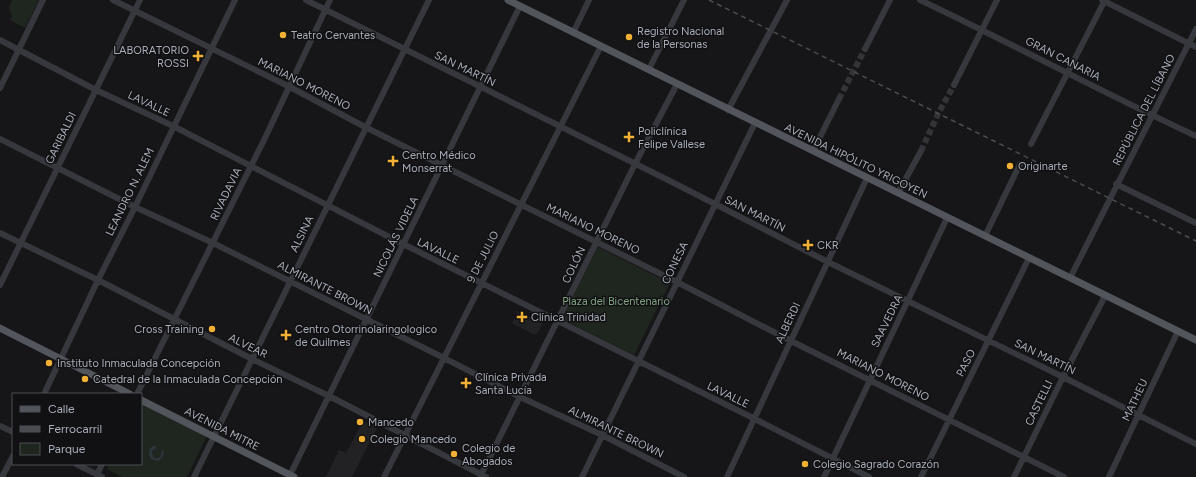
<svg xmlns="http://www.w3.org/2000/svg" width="1196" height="477" font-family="Figtree,sans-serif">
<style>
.built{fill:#222225}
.green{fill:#1e261f}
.water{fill:#2c353c}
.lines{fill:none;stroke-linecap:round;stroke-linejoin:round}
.minor-tunnel{stroke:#333438;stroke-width:6;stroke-dasharray:6 3;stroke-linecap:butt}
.minor{stroke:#37383d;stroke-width:6}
.major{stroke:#53555c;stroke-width:7}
.rail{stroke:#4a4c52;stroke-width:1.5;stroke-dasharray:5 4;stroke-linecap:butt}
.poi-dot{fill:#f2b134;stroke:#111113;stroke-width:1.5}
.labels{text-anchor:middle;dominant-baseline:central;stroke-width:3;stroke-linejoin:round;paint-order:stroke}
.poi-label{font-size:11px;fill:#a8adb8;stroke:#111113;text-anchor:start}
.street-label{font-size:11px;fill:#a8adb8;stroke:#111113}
.park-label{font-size:11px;fill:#7fa381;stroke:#111113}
</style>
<rect width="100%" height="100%" fill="#161618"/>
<path class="built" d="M518 311 543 323 537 334 536 333 535 335 512 323Z
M363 421 377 428 352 477H326L339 450 346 453Z"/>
<path class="green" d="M12 0H39L25 28 10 20 12 16 9 7Z
M596 246 670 283 634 355 560 318Z
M141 403 207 436 187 477H122L107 469 110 464H141Z"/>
<path class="water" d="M155 445 156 448 152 451 153 457C156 459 158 459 161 456L162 451 164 450 163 457 158 461 151 459 149 455 150 448Z"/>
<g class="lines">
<path class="minor-tunnel" d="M839 99 865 49
M921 151 939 112 954 85"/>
<path class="minor" d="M113 0 288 86 365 127 677 282 791 341 1064 477
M306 0 672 182 828 262 1063 377 1196 444
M920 0C1013 44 1103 93 1196 136
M1102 0 1196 47
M573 33 589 0
M0 40 96 90 173 126 403 244 755 419 869 477
M865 49 890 0
M649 69 684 0
M954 85 997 0
M0 88 43 0
M728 110 787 0
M0 139 135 207 213 243 444 358 520 397 602 435 684 477
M1031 144 1105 0
M813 151 839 99
M1116 184 1196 223
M898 193 921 151
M0 233 98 280 252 359 329 396 486 477
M985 236 1020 164
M1070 278 1196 29
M0 285 140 0
M44 394 98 280 135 207 235 0
M137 394 265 138 330 0
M0 426 13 432
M76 464 102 477
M97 475 102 464
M2 477 13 456
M194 477 429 0
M289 477 520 6
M384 477 601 46
M480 477 635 164 677 84
M582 477 755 123
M727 477 867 178
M824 477 947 218
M921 477 1029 258
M1014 477 1063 377 1105 296
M1109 477 1178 331"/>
<path class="major" d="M508 0 1196 340
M0 328 130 394
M141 400 294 477"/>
<path class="rail" d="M709 0 1196 241"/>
</g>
<g class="poi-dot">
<circle cx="283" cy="35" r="4"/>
<circle cx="629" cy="37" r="4"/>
<path d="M196 50h4v4h4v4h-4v4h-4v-4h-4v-4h4z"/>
<path d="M627 131h4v4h4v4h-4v4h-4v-4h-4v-4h4z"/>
<path d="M391 155h4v4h4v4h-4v4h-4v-4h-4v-4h4z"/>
<circle cx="1010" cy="166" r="4"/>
<path d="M806 239h4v4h4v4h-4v4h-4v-4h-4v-4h4z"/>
<path d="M520 311h4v4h4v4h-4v4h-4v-4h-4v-4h4z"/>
<circle cx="212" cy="329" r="4"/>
<path d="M284 329h4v4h4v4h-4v4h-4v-4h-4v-4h4z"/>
<circle cx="49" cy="363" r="4"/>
<circle cx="85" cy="379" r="4"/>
<path d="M464 377h4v4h4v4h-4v4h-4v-4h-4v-4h4z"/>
<circle cx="360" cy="422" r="4"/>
<circle cx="362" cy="439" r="4"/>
<circle cx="454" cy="454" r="4"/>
<circle cx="805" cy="464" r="4"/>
</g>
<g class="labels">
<g class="poi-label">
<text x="637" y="31">Registro Nacional<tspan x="637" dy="13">de la Personas</tspan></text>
<text x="291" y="35">Teatro Cervantes</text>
<text x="189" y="50" text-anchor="end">LABORATORIO<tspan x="189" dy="13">ROSSI</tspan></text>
<text x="638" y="131">Policlínica<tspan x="638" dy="13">Felipe Vallese</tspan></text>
<text x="402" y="155">Centro Médico<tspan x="402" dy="13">Monserrat</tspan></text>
<text x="1018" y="166">Originarte</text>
<text x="817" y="245">CKR</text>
<text x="531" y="317">Clínica Trinidad</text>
<text x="204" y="329" text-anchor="end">Cross Training</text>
<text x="295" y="329">Centro Otorrinolaringologico<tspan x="295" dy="13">de Quilmes</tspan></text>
<text x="57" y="363">Instituto Inmaculada Concepción</text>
<text x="475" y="377">Clínica Privada<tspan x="475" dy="13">Santa Lucía</tspan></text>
<text x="93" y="379">Catedral de la Inmaculada Concepción</text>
<text x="368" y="422">Mancedo</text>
<text x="370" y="439">Colegio Mancedo</text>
<text x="462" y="448">Colegio de<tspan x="462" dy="13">Abogados</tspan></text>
<text x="813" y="464">Colegio Sagrado Corazón</text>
</g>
<g class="street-label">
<text transform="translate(1063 59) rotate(27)">GRAN CANARIA</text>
<text transform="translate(465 69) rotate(26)">SAN MARTÍN</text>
<text transform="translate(304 84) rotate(27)">MARIANO MORENO</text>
<text transform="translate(149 104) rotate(25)">LAVALLE</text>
<text transform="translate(1144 110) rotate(-63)">REPÚBLICA DEL LÍBANO</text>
<text transform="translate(61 138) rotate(-64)">GARIBALDI</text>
<text transform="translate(856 161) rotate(26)">AVENIDA HIPÓLITO YRIGOYEN</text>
<text transform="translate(130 192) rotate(-64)">LEANDRO N. ALEM</text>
<text transform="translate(226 194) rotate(-64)">RIVADAVIA</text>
<text transform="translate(755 214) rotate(27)">SAN MARTÍN</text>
<text transform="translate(593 229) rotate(26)">MARIANO MORENO</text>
<text transform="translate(302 234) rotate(-64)">ALSINA</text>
<text transform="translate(396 237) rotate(-64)">NICOLÁS VIDELA</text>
<text transform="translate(438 251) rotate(26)">LAVALLE</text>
<text transform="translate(483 257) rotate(-63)">9 DE JULIO</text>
<text transform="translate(675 263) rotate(-64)">CONESA</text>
<text transform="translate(574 265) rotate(-64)">COLÓN</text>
<text transform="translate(325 288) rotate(27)">ALMIRANTE BROWN</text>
<text transform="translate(887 321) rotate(-64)">SAAVEDRA</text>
<text transform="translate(788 323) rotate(-65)">ALBERDI</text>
<text transform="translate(248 346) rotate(26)">ALVEAR</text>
<text transform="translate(1045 357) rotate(26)">SAN MARTÍN</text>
<text transform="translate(966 363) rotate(-63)">PASO</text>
<text transform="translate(883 375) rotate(27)">MARIANO MORENO</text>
<text transform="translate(728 395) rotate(26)">LAVALLE</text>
<text transform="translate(1135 400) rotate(-65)">MATHEU</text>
<text transform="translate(1039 403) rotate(-64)">CASTELLI</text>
<text transform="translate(222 429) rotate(27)">AVENIDA MITRE</text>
<text transform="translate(616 432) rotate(26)">ALMIRANTE BROWN</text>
</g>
<g class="park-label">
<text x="616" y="301">Plaza del Bicentenario</text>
</g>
</g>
<rect x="12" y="393" width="130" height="72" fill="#111113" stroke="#4d4f55"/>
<rect x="20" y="406" width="20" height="6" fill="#53555c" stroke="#4d4f55"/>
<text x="48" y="413" font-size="12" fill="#a8adb8">Calle</text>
<rect x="20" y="426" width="20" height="6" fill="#4a4c52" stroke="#4d4f55"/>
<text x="48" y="433" font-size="12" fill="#a8adb8">Ferrocarril</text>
<rect x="20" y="443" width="20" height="12" fill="#1e261f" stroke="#4d4f55"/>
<text x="48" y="453" font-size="12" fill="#a8adb8">Parque</text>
</svg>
